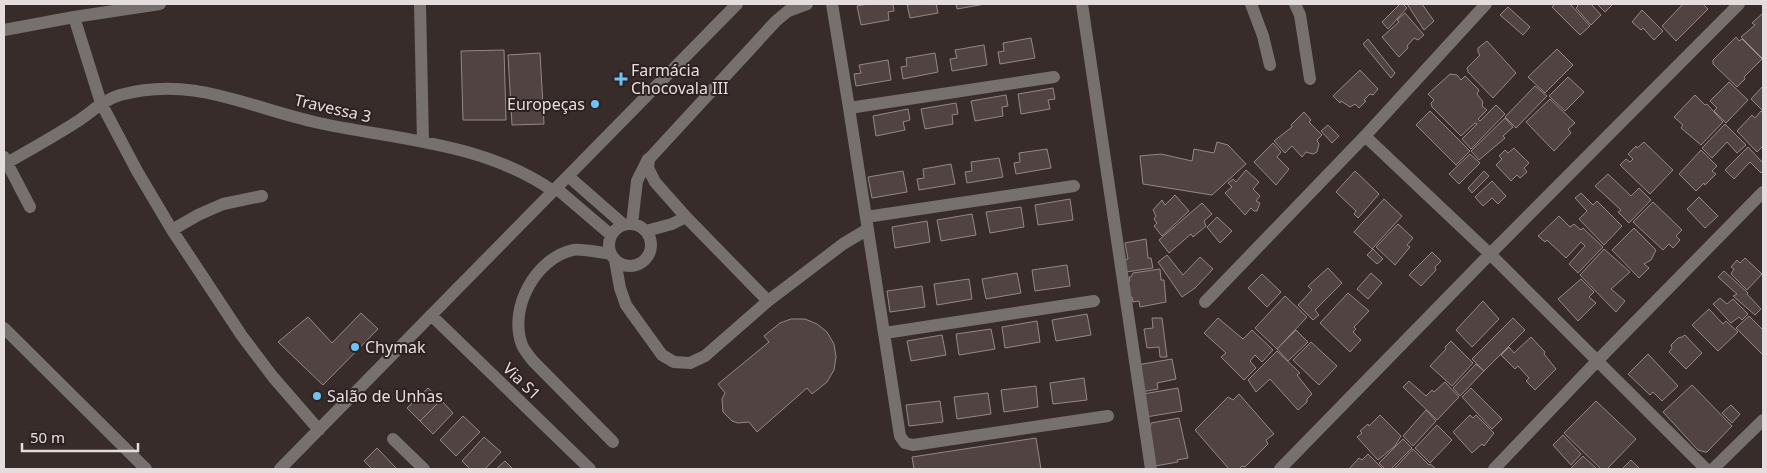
<svg xmlns="http://www.w3.org/2000/svg" width="1767" height="473" font-family="'Noto Sans',sans-serif">
<style>
.building{fill:#504342;stroke:#968786}
.lines{fill:none;stroke-linecap:round;stroke-linejoin:round}
.minor{stroke:#76706f;stroke-width:12}
.poi-dot{fill:#6cc2f3;stroke:#2d2221;stroke-width:2}
.labels{text-anchor:middle;dominant-baseline:central;stroke-width:4;stroke-linejoin:round;paint-order:stroke}
.poi-label{font-size:16px;fill:#e5dddd;stroke:#2d2221;text-anchor:start}
.street-label{font-size:16px;fill:#e5dddd;stroke:#2d2221}
</style>
<rect width="100%" height="100%" fill="#382c2b"/>
<path class="building" d="M868 4H893L894 11 888 12 889 20 861 25 857 6Z
M907 4H939H936L938 13 910 18Z
M956 4H985L957 9Z
M1400 4H1403L1407 8 1388 29 1382 22Z
M1407 4H1422L1434 21 1424 30Z
M1555 4H1570L1590 26 1580 35 1552 7Z
M1576 4H1591L1601 15 1591 25 1576 8 1578 6Z
M1597 4H1613L1605 12Z
M1683 4H1703L1708 9 1676 41 1662 26Z
M1508 7 1530 27 1523 35 1500 15Z
M1642 10 1663 31 1654 40 1643 28 1641 30 1632 22Z
M1405 13 1424 35 1418 40 1414 38 1407 46 1408 48 1399 57 1382 37 1399 22 1397 20Z
M1763 13V57L1762 58 1741 37 1755 25 1752 23Z
M1736 37 1739 41 1742 39 1762 59 1744 77 1745 79 1737 87 1713 64V60Z
M1031 38 1035 58 1000 64 998 52 1004 51 1003 43Z
M1368 39 1395 73 1391 78 1363 44Z
M1487 41 1516 73 1493 98 1468 72 1467 68 1480 55 1478 52V48Z
M984 45 987 65 952 71 950 59 957 58 955 50Z
M1557 49 1573 65 1545 93 1528 77Z
M504 50 506 120H463L461 51Z
M540 53 544 124 512 125 508 55Z
M935 53 938 72 903 79 901 67 907 66 906 58Z
M888 60 891 80 856 86 854 74 861 73 859 65Z
M1360 70 1378 89 1373 95 1370 94 1364 100 1366 101 1359 108 1355 104 1350 107 1341 101 1340 103 1333 96Z
M1450 74 1457 75 1461 80 1465 76 1479 90 1477 94 1483 102 1482 106 1487 110 1478 119 1480 121 1496 105 1505 114 1471 149 1462 139 1477 124 1475 123 1461 136 1432 107 1431 103 1434 100 1428 94Z
M1568 77 1584 92 1565 111 1549 96Z
M1729 82 1748 100 1726 123 1714 111 1717 108 1710 101Z
M1535 86 1547 96 1516 128 1505 117Z
M1763 86V111L1751 99Z
M1053 88 1055 99 1048 100 1050 109 1021 114 1018 94Z
M1006 95 1008 106 1002 107 1003 116 975 121 971 101Z
M1695 95 1705 105 1707 104 1723 122 1701 145 1681 128 1683 125 1674 117Z
M1550 99 1575 123 1568 129 1571 133 1554 151 1526 122Z
M956 103 958 114 952 115 953 124 925 129 921 109Z
M908 109 910 120 903 122 905 130 876 136 873 116Z
M1430 111 1470 151 1456 165 1416 125Z
M1761 111 1763 113V146L1757 152 1737 131 1752 115 1755 118Z
M1304 112 1311 120 1309 122 1322 135 1317 140 1319 144 1317 152 1313 154 1306 152 1302 157 1292 146 1285 153 1274 141 1292 127 1291 125Z
M1505 118 1513 127 1503 136 1505 138 1479 160 1471 151Z
M1725 124 1746 145 1737 153 1727 142 1712 158 1702 148Z
M1328 125 1339 136 1332 143 1321 131Z
M1217 142 1228 145 1246 164 1212 195 1143 184 1140 156 1161 154 1192 161 1194 149 1214 153Z
M1644 142 1673 170 1650 194 1620 165 1626 159 1630 162 1633 159 1628 154 1636 146 1637 148Z
M1273 143 1281 152 1277 157 1289 169 1276 185 1254 162Z
M1748 147 1763 163V170L1761 173 1750 162 1734 179 1725 170Z
M1514 148 1529 163 1524 168 1527 172 1520 178 1517 175 1511 181 1496 165 1502 159 1499 156 1505 150 1508 153Z
M1047 149 1051 168 1016 174 1014 163 1020 162 1019 153Z
M1701 150 1717 166 1712 171 1716 174 1705 185 1704 183 1696 191 1679 174Z
M1470 154 1480 163 1459 184 1449 174Z
M999 158 1003 177 967 183 965 172 972 171 971 162Z
M951 164 955 184 919 190 917 179 924 178 923 169Z
M1246 170 1259 182 1253 189 1260 196 1256 201 1260 203 1257 211H1254L1251 208 1245 215 1225 193 1232 187 1228 183 1233 179 1236 182Z
M903 171 907 192 872 198 868 177Z
M1355 171 1379 194 1358 218 1354 214 1356 211 1336 192Z
M1484 171 1489 176 1472 193 1468 188Z
M1608 174 1631 196 1639 188 1651 200 1629 223 1618 212 1621 210 1595 186Z
M1492 181 1506 196 1498 204 1492 198 1483 206 1475 197Z
M1581 193 1593 205 1597 201 1622 226 1604 245 1579 219 1587 211 1575 198Z
M1175 195 1189 211 1162 236 1154 226 1157 223 1154 219 1156 216 1153 210 1162 200 1165 205Z
M1699 197 1718 216 1705 228 1687 209Z
M1070 199 1073 220 1038 225 1035 205Z
M1384 199 1402 216 1372 249 1354 232Z
M1653 202 1682 230 1676 236 1680 240 1673 248 1669 244 1663 250 1633 222Z
M1202 203 1212 214 1204 221 1206 226 1193 237 1191 234 1169 253 1159 240Z
M1021 207 1024 227 990 233 986 212Z
M972 214 976 235 941 241 937 220Z
M1559 216 1570 227 1574 224 1581 230 1583 228 1603 247 1578 273 1569 264 1585 246 1581 242 1566 258 1547 240 1545 242 1538 236Z
M1217 217 1232 231 1220 243 1207 227Z
M927 221 930 242 895 248 892 227Z
M1398 224 1413 238 1407 245 1410 247 1395 265 1376 247Z
M1634 228 1656 250 1651 260 1644 264 1649 268 1639 278 1612 250Z
M1146 239 1148 258H1151L1153 268 1126 272 1124 260 1128 259 1125 243Z
M1373 249 1383 259 1377 264 1367 255Z
M1604 249 1630 272 1611 289 1625 301 1616 312 1580 275Z
M1432 252 1441 261 1435 267 1436 270 1421 286 1409 275Z
M1167 255 1183 275 1200 257 1213 269 1195 288 1182 297 1158 262Z
M1745 258 1762 274 1747 290 1731 274 1734 269 1731 267 1737 260 1740 263Z
M1067 265 1070 286 1035 291 1032 270Z
M1328 268 1342 283 1315 310 1319 315 1313 320 1298 305 1312 290 1308 286Z
M1160 269 1161 280H1164L1166 302 1140 307 1139 301 1133 302 1132 297 1129 298 1127 282 1130 281 1129 277H1131L1133 273Z
M1724 271 1748 293 1747 294 1761 309 1755 315 1733 296 1737 294 1718 277Z
M1017 273 1021 293 986 299 982 279Z
M1371 273 1382 283 1368 299 1357 289Z
M1262 274 1281 292 1267 307 1248 288Z
M969 279 972 299 937 305 934 284Z
M1581 279 1594 292 1589 297 1596 303 1578 321 1558 299Z
M922 286 925 307 890 312 887 291Z
M1348 293 1369 311 1354 327 1356 329 1353 332 1361 340 1350 352 1320 323Z
M1285 296 1307 317 1277 349 1255 328Z
M1720 298 1727 304 1733 299 1748 314 1742 320 1739 317 1731 323 1713 304Z
M1483 301 1499 319 1472 347 1456 330Z
M1709 309 1723 324 1726 321 1738 332 1718 351 1692 325Z
M361 313 378 329 323 385 278 342 308 317 332 343Z
M1087 314 1091 335 1056 341 1052 320Z
M1749 316 1763 330V355L1736 328Z
M1152 318H1162L1167 357H1160L1159 347 1147 348 1144 329 1153 328Z
M1218 318 1243 339 1252 330 1273 350 1262 362 1255 355 1250 361 1256 368 1244 380 1221 357 1226 353 1204 333Z
M1513 318 1525 330 1484 371 1472 359Z
M791 319H805L817 324 827 332 834 344 836 357 834 370 827 382 812 394 807 388 757 432 749 422 738 423 732 421 723 412 722 399 725 393 718 384 769 342 764 336 780 323Z
M1037 321 1040 342 1005 348 1002 327Z
M991 329 995 349 959 355 956 334Z
M1296 330 1308 342 1288 361 1277 349Z
M942 335 946 355 911 361 907 341Z
M1685 335 1702 353 1686 369 1669 352 1672 348 1671 345 1678 338 1682 337Z
M1531 337 1545 352 1544 354 1556 369 1535 390 1526 381 1529 378 1518 366 1515 369 1501 355 1509 347 1514 353Z
M1451 341 1473 363 1452 386 1430 366 1446 349 1445 347Z
M1311 342 1337 366 1319 385 1293 360Z
M1277 351 1300 373 1297 375 1312 394 1307 399V402L1298 410 1270 379 1256 392 1248 380Z
M1648 354 1678 386 1662 401 1653 392 1650 395 1628 374Z
M1172 359 1176 379 1157 383 1158 389 1141 392 1137 365Z
M1476 364 1484 371 1460 396 1453 388Z
M1084 378 1087 400 1053 404 1050 383Z
M1409 381 1426 396 1432 390 1434 392 1445 382 1459 397 1437 420 1403 387Z
M1692 385 1732 426 1707 452H1705L1698 450 1663 412Z
M1036 386 1038 407 1004 412 1001 390Z
M428 388 441 400 420 421 407 408Z
M1178 388 1182 411 1146 417 1143 394Z
M1471 388 1502 419 1492 429 1462 397Z
M988 393 991 414 957 419 954 397Z
M1239 394 1274 434 1266 440 1268 444 1245 467 1242 466 1239 469H1229L1195 430 1228 397 1233 400Z
M441 400 453 413 433 434 420 421Z
M940 401 943 422 909 426 906 405Z
M1596 401 1636 439 1607 469H1601L1564 433Z
M1731 405 1740 414 1732 423 1722 413Z
M1426 410 1436 421 1413 446 1403 436Z
M1380 415 1401 436 1395 446 1378 460 1357 437 1362 433 1360 431 1368 424 1369 426Z
M1470 415 1473 418 1476 415 1494 433 1484 446 1482 444 1472 453 1453 432Z
M463 416 480 432 456 456 440 440Z
M1179 418 1188 458 1177 460 1178 462 1155 466 1149 436 1151 423Z
M1437 425 1452 440 1430 463 1415 448Z
M1563 435 1581 454 1571 465 1553 445Z
M484 437 501 452 485 469H470L462 461Z
M1036 438 1041 469H914L912 457Z
M1403 439 1412 448 1391 469H1385L1379 463Z
M377 448 397 469H372L364 461Z
M1413 449 1429 465 1430 464 1436 469H1394Z
M1368 454 1383 469H1349L1359 458 1362 460Z
M1583 456 1597 469H1570Z
M1631 460 1640 469H1622Z
M505 461 513 469H496Z"/>
<g class="lines">
<path class="minor" d="M420 4 423 142
M832 4 849 108 900 436 905 443 913 445 1108 416
M1082 4 1151 469
M1251 4 1263 36 1270 65
M1295 4 1300 15 1310 79
M74 17 101 103 137 171 172 230 242 336 273 377 319 430
M4 30 74 17 160 4
M849 108 1054 77
M1365 136 1490 254 1706 469
M4 157 30 207
M7 163C31 149 55 136 78 121 93 111 103 100 120 95 195 75 248 108 319 123 398 140 485 143 553 191
M568 176 624 225
M556 188 611 235
M866 217 1074 186
M609 245a21 21 0 1 1 42 0a21 21 0 1 1-42 0Z
M632 224 637 181 648 159
M172 230 198 215 223 204 262 196
M646 231 672 224 686 217
M611 254C602 253 580 248 573 250 536 258 508 308 522 345 524 350 529 356 533 361L613 442
M615 260 620 288 626 305 662 355 674 362 690 363 705 356 768 301 843 244 868 229
M768 301 686 217 655 182 648 168 649 159 776 21 788 11 807 4
M1205 302 1365 136 1486 4
M431 315 590 469
M4 328 146 469
M885 333 1094 301
M393 439 424 469
M280 469 737 4
M1280 469 1490 254 1739 4
M1494 469 1598 360 1763 192
M1713 469 1763 420"/>
</g>
<g class="poi-dot">
<path d="M618.5 71.5h5v5h5v5h-5v5h-5v-5h-5v-5h5z"/>
<circle cx="595" cy="104" r="5"/>
<circle cx="355" cy="347" r="5"/>
<circle cx="317" cy="396" r="5"/>
</g>
<g class="labels">
<g class="poi-label">
<text x="631" y="70">Farmácia<tspan x="631" dy="18">Chocovala III</tspan></text>
<text x="585" y="104" text-anchor="end">Europeças</text>
<text x="365" y="347">Chymak</text>
<text x="327" y="396">Salão de Unhas</text>
</g>
<g class="street-label">
<text transform="translate(333 108) rotate(13)">Travessa 3</text>
<text transform="translate(522 381) rotate(44)">Via S1</text>
</g>
</g>
<rect width="1767" height="473" fill="none" stroke="#e5dddd" stroke-width="10"/>
<path d="M22 443v8h116v-8" fill="none" stroke="#e5dddd" stroke-width="2.5"/>
<text x="30" y="443" font-size="15" fill="#e5dddd" stroke="#2d2221" stroke-width="4" paint-order="stroke">50 m</text>
</svg>
